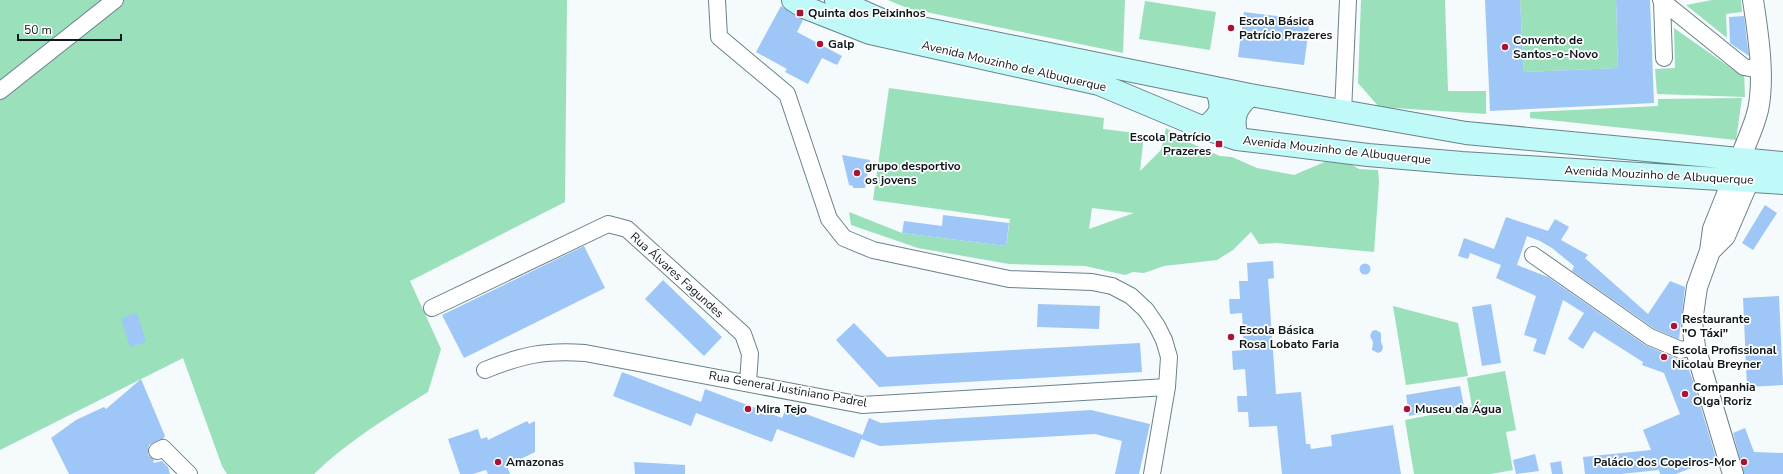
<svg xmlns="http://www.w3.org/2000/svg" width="1783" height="474" font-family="'Nunito Sans',sans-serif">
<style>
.green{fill:#9ae0ba;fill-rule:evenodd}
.building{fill:#9ec6f6}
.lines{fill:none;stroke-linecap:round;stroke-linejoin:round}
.minor-casing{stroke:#6a828b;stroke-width:18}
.tertiary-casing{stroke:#6a828b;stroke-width:22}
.secondary-casing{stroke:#6a828b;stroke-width:24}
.minor{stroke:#fff;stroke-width:16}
.tertiary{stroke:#fff;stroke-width:20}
.secondary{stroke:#bffaf8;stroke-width:22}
.poi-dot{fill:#aa1434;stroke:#fff;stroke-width:1.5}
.labels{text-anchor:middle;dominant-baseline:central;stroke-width:3.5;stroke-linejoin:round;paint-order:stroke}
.poi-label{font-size:12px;font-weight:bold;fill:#0e171b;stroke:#fff;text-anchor:start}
.street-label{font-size:12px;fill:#0e171b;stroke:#fff}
</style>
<rect width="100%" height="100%" fill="#f5fafc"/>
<path class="green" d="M0 0H567L565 202 410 281 441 349 428 392C388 417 348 441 314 474H227L222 466 183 358 0 450Z
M888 0H1125L1123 53 907 8Z
M1361 0H1445L1448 91H1486V114L1379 107 1358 83Z
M1520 0H1616L1618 68 1524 72Z
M1712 0H1741L1742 12 1726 14 1727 38 1686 5Z
M1145 1 1216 12 1210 50 1139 39Z
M1674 28 1735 71 1744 70 1745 97 1657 94 1655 69 1675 68Z
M889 88 1104 118 1103 129 1144 134 1140 171 1161 150 1166 128 1188 142 1220 156 1232 157 1257 168 1294 175 1327 161 1351 164 1359 169 1378 170 1379 183 1374 252 1277 243 1259 244 1251 232 1233 250 1217 260 1164 266 1144 273 1133 272 1125 275 1085 266 1009 264 918 248 851 225 849 212 902 233 1006 246 1010 219 873 200ZM1092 208 1134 213 1089 229Z
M1742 98 1736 140 1530 118V112L1658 106V99Z
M1393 306 1458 323 1468 376 1406 385Z
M1505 371 1516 430 1506 432 1513 470 1491 474H1414L1405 420 1472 407 1467 378Z"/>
<path class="building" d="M1485 0H1520L1524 72 1618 68 1616 0H1650L1654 103 1490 111Z
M781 6 803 20 797 32 842 56 837 65 822 58 808 84 785 72 787 69 756 52Z
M1244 12 1310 20 1304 65 1238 57Z
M1744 16 1747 42 1749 56 1730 43 1729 17Z
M842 155 870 160 865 188H853V186L849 185Z
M1765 205 1777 213 1753 250 1742 243Z
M943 215 1009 223 1006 246 902 233 904 221 942 226Z
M1506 217 1548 231 1555 219 1569 227 1561 240 1588 255 1585 258 1648 314 1670 281 1685 287 1679 339 1655 329 1572 271 1574 266 1552 248 1540 241 1527 236 1517 265 1548 277 1645 345 1677 359H1685L1692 378 1716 458 1676 474H1660L1659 470 1621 474H1585L1583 457 1651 450 1643 430 1680 414 1664 373 1642 365 1643 362 1594 331 1583 349 1568 339 1584 313 1563 300 1545 355 1533 351 1537 339 1524 335 1536 296 1496 278 1501 265 1470 253 1468 259 1458 256 1464 238 1494 249Z
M584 246 605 288 464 358 442 315Z
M1273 261 1274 278 1268 279 1276 394 1301 392 1306 444H1310L1311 449 1332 446 1331 435 1393 425 1401 474H1282L1277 426 1249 427 1248 412H1238L1237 396H1247L1245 369 1233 370 1232 351 1244 350 1242 313 1230 314 1229 299H1240L1239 281H1248L1247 263Z
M1359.5 269a5.5 5.5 0 1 1 11 0a5.5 5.5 0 1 1-11 0Z
M663 280 722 337 704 356 645 299Z
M1779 296 1783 385 1747 387 1743 298Z
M1038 304 1100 306 1099 329 1037 327Z
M1491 304 1501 363 1482 366 1472 307Z
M137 313 146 342 130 347 121 318Z
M854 323 887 357 1140 343 1142 372 879 387 836 340Z
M1376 330 1381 333V342L1383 347 1382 351 1378 353 1372 350 1373 342 1370 336 1372 331Z
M622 372 701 402 705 389 782 418 787 407 863 435 854 458 777 429 772 442 696 413 691 426 613 396Z
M141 379 165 436 163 439 159 440 149 445 148 450V455L154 460 153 463 162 461 168 467 170 474H69L51 438 76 420 104 407 106 409Z
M1460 386 1464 406 1409 416 1406 395Z
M1091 410 1150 424 1139 474H1115L1122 441 1095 434 880 446 861 439 869 418 881 423Z
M527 421 529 424 535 421V452L507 466 510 474H488L486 470 473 474H460L448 439 478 429 481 439 487 437 488 440Z
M1745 428 1754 452 1783 453V474H1744L1733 433Z
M1535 454 1539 471 1516 474 1513 460Z
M1561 461 1563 474H1552L1550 463Z
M634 462 685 465V474H635Z"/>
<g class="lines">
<g class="minor-casing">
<path id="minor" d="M717 0 719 37 787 94 829 219 844 238 873 250 1009 279 1092 282 1112 286 1131 296 1146 310 1157 326 1164 340 1169 357 1167 387 1152 474
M1661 0 1744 67 1760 70
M1662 2 1664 58
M0 91 115 0
M1343 112 1348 0
M1533 255 1650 337 1681 350 1695 347
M432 308 608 224 627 229 743 334 750 354 748 382
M485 370C522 355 545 350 585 353L862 405 1167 387
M157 451 163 448 189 474"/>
</g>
<g class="tertiary-casing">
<path id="tertiary" d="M1740 159C1746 143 1754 127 1758 110 1765 77 1758 33 1753 0
M1733 179 1713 229 1710 251 1697 287 1692 322 1695 347 1733 474
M1710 251 1725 236 1749 180"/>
</g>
<g class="secondary-casing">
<path id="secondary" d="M793 0 804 7 870 33 1099 84 1204 128 1237 139 1368 155 1462 163 1783 183
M836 0 882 20 1250 95 1466 133 1783 163
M1204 128C1222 115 1224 108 1216 88
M1237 139C1232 118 1234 109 1250 95"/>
</g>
<use href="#minor" class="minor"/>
<use href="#tertiary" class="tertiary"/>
<use href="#secondary" class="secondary"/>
</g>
<g class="poi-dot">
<rect x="796" y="9" width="8" height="8" rx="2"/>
<circle cx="1231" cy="28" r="4"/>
<circle cx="820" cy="44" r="4"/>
<circle cx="1505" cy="47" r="4"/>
<rect x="1215" y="140" width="8" height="8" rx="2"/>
<circle cx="857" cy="173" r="4"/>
<circle cx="1674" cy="326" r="4"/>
<circle cx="1231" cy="337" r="4"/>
<circle cx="1664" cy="357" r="4"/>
<circle cx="1685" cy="394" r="4"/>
<circle cx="748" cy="409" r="4"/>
<circle cx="1407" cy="409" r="4"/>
<circle cx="498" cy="462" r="4"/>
<circle cx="1744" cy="462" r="4"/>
</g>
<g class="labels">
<g class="poi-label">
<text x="808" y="13">Quinta dos Peixinhos</text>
<text x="1239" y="21">Escola Básica<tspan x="1239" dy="14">Patrício Prazeres</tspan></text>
<text x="1513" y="40">Convento de<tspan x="1513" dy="14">Santos-o-Novo</tspan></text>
<text x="828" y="44">Galp</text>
<text x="1211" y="137" text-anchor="end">Escola Patrício<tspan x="1211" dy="14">Prazeres</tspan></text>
<text x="865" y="166">grupo desportivo<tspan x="865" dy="14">os jovens</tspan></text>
<text x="1682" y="319">Restaurante<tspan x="1682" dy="14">"O Táxi"</tspan></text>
<text x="1239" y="330">Escola Básica<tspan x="1239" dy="14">Rosa Lobato Faria</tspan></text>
<text x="1672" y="350">Escola Profissional<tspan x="1672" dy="14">Nicolau Breyner</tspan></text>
<text x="1693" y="387">Companhia<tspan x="1693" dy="14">Olga Roriz</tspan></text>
<text x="756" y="409">Mira Tejo</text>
<text x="1415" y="409">Museu da Água</text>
<text x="506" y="462">Amazonas</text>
<text x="1736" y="462" text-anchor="end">Palácio dos Copeiros-Mor</text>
</g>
<g class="street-label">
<text transform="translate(1014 66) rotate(13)">Avenida Mouzinho de Albuquerque</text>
<text transform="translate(1337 150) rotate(6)">Avenida Mouzinho de Albuquerque</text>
<text transform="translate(1659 175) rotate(3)">Avenida Mouzinho de Albuquerque</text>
<text transform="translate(677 275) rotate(42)">Rua Álvares Fagundes</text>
<text transform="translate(788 389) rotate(10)">Rua General Justiniano Padrel</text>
</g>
</g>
<path d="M18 34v6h103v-6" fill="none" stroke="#0e171b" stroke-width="2"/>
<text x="24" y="34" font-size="12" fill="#0e171b" stroke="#ffffff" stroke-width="3" paint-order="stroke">50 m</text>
</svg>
